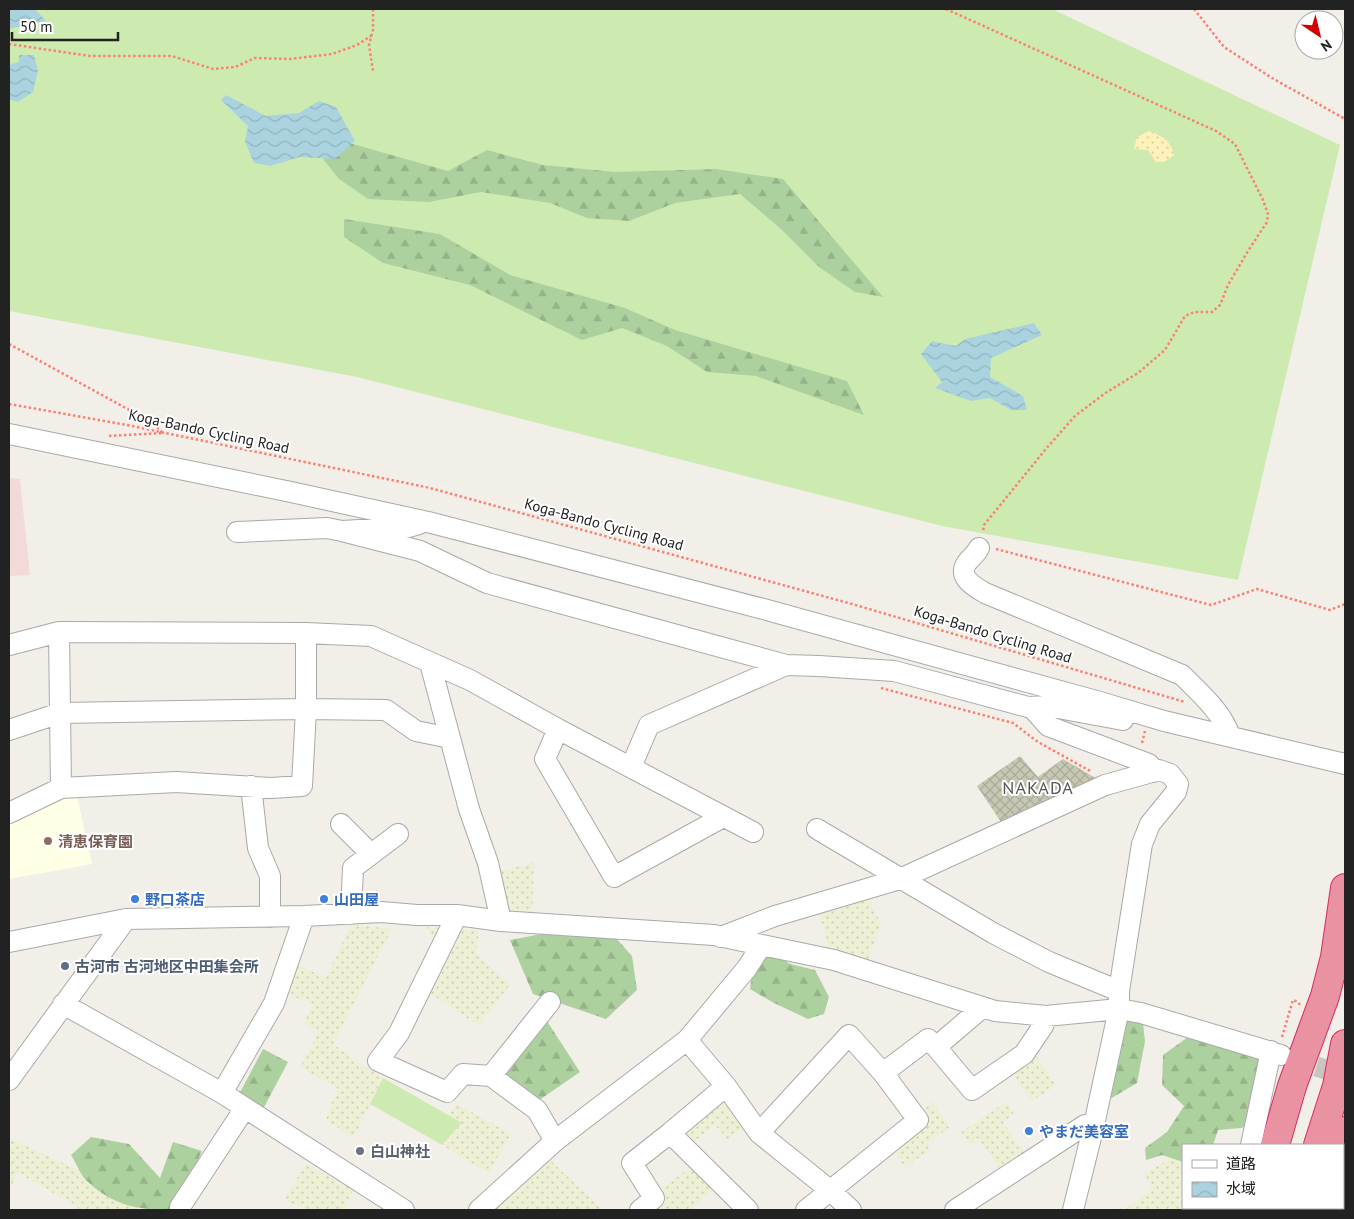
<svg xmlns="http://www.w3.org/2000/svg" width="1354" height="1219" font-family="'PT Sans','Noto Sans JP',sans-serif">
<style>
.commercial{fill:#f2dad9}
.education{fill:#ffffe5}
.construction{fill:url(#construction-cross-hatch)}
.farmland{fill:url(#farmland-dots)}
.grass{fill:#cdebb0}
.forest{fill:url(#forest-firs)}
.sand{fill:url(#sand-dots)}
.water{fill:url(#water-waves)}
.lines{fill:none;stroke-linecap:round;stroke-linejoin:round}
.minor-tunnel{stroke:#c8c6c1;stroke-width:20;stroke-dasharray:20 10;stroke-linecap:butt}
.minor-casing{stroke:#a9a9a9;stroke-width:22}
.highway-casing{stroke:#dc2a67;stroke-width:30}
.path{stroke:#fa8072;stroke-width:2.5;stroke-dasharray:2.5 2.5;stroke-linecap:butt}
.minor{stroke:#fff;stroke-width:20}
.highway{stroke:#e892a2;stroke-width:28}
.education-dot{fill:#8d6e63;stroke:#fff;stroke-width:2}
.shop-dot{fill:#3f7fe0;stroke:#fff;stroke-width:2}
.service-dot{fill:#5c6f8a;stroke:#fff;stroke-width:2}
.worship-dot{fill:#6b7280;stroke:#fff;stroke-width:2}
.labels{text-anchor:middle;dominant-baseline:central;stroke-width:4;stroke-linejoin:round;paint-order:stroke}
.street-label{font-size:15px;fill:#222;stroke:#fff}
.education-label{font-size:15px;font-weight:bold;fill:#785e54;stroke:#fff;text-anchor:start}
.shop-label{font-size:15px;font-weight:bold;fill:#366cbe;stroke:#fff;text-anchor:start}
.service-label{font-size:15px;font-weight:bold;fill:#4e5e75;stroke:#fff;text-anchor:start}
.worship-label{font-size:15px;font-weight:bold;fill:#5b616d;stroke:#fff;text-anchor:start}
.quarter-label{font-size:18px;letter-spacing:1px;fill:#555;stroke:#fff}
</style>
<defs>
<pattern id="construction-cross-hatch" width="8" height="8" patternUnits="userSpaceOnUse" patternTransform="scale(1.25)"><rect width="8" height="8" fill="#c7c7b4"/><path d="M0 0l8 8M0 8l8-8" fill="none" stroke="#abab9a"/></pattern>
<pattern id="farmland-dots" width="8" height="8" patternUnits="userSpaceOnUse" patternTransform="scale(1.25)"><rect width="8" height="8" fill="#eef0d5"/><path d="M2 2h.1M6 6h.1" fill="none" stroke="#ccceb7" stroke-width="1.8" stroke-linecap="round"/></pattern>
<pattern id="forest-firs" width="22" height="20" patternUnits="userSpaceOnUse" patternTransform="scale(1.25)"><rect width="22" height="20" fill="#add19e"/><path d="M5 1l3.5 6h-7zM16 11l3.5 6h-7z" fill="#95b388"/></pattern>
<pattern id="sand-dots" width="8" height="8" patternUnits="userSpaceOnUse" patternTransform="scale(1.25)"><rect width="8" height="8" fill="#fff1ba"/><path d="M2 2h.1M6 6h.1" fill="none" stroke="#dacea0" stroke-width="1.8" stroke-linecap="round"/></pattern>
<pattern id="water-waves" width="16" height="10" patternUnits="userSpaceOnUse" patternTransform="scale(1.25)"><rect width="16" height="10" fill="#aad3df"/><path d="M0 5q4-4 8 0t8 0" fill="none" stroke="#92b5bf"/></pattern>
</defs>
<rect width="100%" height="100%" fill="#f2efe9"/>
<path class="commercial" d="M9 478 20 479 30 575 9 576Z"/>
<path class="education" d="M77 796 92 864 9 879V818L38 805Z"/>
<path class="construction" d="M1020 756 1038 777 1063 759 1099 780 1003 825 977 786Z"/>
<path class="farmland" d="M534 863 532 916 506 915 500 871Z
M869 897 881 925 867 964 829 951 818 908Z
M351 924 392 929 333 1044 362 1065 383 1078 353 1139 326 1119 337 1088 300 1067 319 1032 304 1024 313 1004 281 992 292 963 326 977Z
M427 927 479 931 476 953 510 985 479 1026 425 990 442 957Z
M1032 1050 1056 1085 1032 1101 1010 1070Z
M719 1098 743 1128 728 1140 715 1125 691 1144 680 1130Z
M1006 1102 1014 1114 1003 1122 1027 1157 1003 1174 978 1138 969 1144 961 1132Z
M933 1103 950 1127 927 1144 930 1151 904 1167 892 1147 917 1113Z
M457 1104 512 1134 488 1173 442 1145 461 1124 448 1115Z
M9 1138 141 1199 135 1210H77L78 1207 18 1173 9 1190Z
M1174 1156 1183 1161V1208H1235L1237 1210H1116L1122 1206 1125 1210 1152 1188 1144 1174Z
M547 1157 603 1210H482Z
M306 1164 353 1190 344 1210H310L283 1200Z
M691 1167 714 1189 691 1210H647L655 1192Z"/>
<path class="grass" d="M9 9H1052L1340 145 1238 580 942 526 357 377 9 311Z
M383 1078 462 1123 442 1145 370 1104Z"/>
<path class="forest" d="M346 142 448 171 487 150 543 165 615 172 716 169 783 179 883 297 855 292 819 267 781 229 740 194 675 203 629 221 587 218 550 203 481 192 429 202 368 199 339 179 323 159Z
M344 219 440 234 510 275 625 308 675 330 847 381 864 415 756 376 707 372 667 346 622 328 582 340 470 285 383 263 344 237Z
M557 931 615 937 632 956 637 990 606 1019 533 994 510 940Z
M774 953 790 964 815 970 829 997 824 1014 808 1019 774 1003 750 989C752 971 757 962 774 953Z
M545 1018 580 1072 535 1103 498 1074Z
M1124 1020 1143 1023 1145 1041 1137 1083 1103 1103Z
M1188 1037 1263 1056 1260 1121 1241 1128 1218 1130 1213 1145H1183V1162L1162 1155 1146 1160 1145 1148 1167 1132 1184 1106 1162 1085 1163 1055Z
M263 1049 288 1062 262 1111 237 1098Z
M91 1137 129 1144 160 1178 173 1142 202 1151 175 1210C140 1210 115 1207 88 1182 81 1176 76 1163 71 1155Z"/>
<path class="sand" d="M1149 131C1162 136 1171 140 1174 155L1164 162H1156L1148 150 1134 149 1137 137Z"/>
<path class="water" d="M9 9H35L46 21 9 29Z
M19 55H34L38 71 33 92 18 102 9 99V65L19 62Z
M226 95 266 116 299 113 319 101 336 107 355 141 335 159 300 157 270 166 254 163 245 142 248 126 221 100Z
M1034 323 1042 335 991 358 990 377 1023 396 1027 410H1011L990 398 971 401 935 388 942 382 921 354 932 341 956 346 965 339Z"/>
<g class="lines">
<path class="minor-tunnel" d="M1288 1057 1345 1076"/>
<g class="minor-casing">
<path id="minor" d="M9 434 291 492 428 522 767 610 1100 702 1164 721 1345 764
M342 531 420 551 487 583 786 665 819 666 894 671 1028 707 1047 706 1123 720
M237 532 327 528 342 531 409 527 419 524
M979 548C976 554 973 556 969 560 955 576 973 586 985 593L1182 675C1200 693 1222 712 1230 736
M59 632 61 788
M9 645 59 632 306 633 371 636 470 680 558 729 753 832
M430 663 469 809 488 863 501 921
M1028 707 1033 709 1048 726 1149 764 1153 772
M558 729 545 759 614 877 723 817
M9 730 60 713 306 709 386 710 416 731 450 738
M631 767 649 725 786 665
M251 786 258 848 270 876V917
M9 813 61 788 176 782 271 788 302 786 306 709V633
M341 824 371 854
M817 829 993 933 1049 962 1119 991
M351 914 353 868 398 834
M457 915 399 1033 378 1061 447 1092 463 1074 491 1076 550 1002
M721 937 775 916 900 879 1105 785 1159 770 1170 774 1178 784 1176 792 1150 824 1142 844 1119 991V1009L1094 1125 1073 1210
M9 942 126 919 304 916 381 912 417 915H457L501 921 714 935 834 960 995 1011 1046 1016 1119 1009 1141 1013 1281 1055
M63 1004 222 1093 404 1210
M983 1007 936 1047 972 1090 1024 1054 1043 1026 1046 1016
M687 1040 726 1086 759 1133 831 1191 851 1210
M883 1073 928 1039 936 1047
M491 1076 537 1110 555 1141
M9 1080 126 919
M222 1093 274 1003 304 916
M670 1133 748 1210
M759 1133 849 1035 883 1073 918 1120 806 1210
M1251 1145 1271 1051
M180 1207 245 1108
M479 1210 555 1141 687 1040 747 968 761 946
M640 1210 654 1198 632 1163 670 1133 726 1086
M955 1210 1085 1125H1094"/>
</g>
<g class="highway-casing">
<path id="highway" d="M1275 1145 1292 1086 1325 996 1335 957 1345 888
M1318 1145 1337 1086 1345 1044
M1340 1145 1345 1131
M1343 1206 1345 1198
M1254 1210 1255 1208
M1297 1210V1208
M1317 1210 1318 1208"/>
</g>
<path class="path" d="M373 9V30L369 45 373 71
M946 9 1216 131 1235 144 1263 200 1268 214 1267 222 1248 251 1228 285 1220 305 1212 312H1194L1185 316 1165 350 1138 373 1107 392 1075 416 1045 450 984 525 983 532
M1194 9 1224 47 1272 78 1345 119
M9 44 90 56H172L213 69 235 67 255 58 290 59 332 54 357 45 371 36
M9 344 153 423 163 433 107 436
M9 404 127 425 430 488 852 604 1185 702
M996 549 1211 605 1257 589 1330 610 1345 604
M881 688 1013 723 1038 742 1092 772
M1142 743 1145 731
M1282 1037 1293 1000 1298 1002 1300 1005"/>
<use href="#minor" class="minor"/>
<use href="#highway" class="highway"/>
</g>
<circle class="education-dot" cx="48" cy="841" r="5"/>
<g class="shop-dot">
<circle cx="135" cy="899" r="5"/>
<circle cx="324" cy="899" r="5"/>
<circle cx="1029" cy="1131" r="5"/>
</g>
<circle class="service-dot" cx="65" cy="966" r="5"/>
<circle class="worship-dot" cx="360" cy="1151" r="5"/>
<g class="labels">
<g class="street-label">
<text transform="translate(209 431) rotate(12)">Koga-Bando Cycling Road</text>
<text transform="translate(604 524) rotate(15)">Koga-Bando Cycling Road</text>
<text transform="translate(993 634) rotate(17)">Koga-Bando Cycling Road</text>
</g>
<g class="education-label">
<text x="58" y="841">清恵保育園</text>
</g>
<g class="shop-label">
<text x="145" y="899">野口茶店</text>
<text x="334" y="899">山田屋</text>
<text x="1039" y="1131">やまだ美容室</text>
</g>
<g class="service-label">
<text x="75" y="966">古河市 古河地区中田集会所</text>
</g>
<g class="worship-label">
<text x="370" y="1151">白山神社</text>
</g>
<g class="quarter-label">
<text x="1038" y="787">NAKADA</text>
</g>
</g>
<rect width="1354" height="1219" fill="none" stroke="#222222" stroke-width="20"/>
<rect x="1182" y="1144" width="162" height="65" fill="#ffffff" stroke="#a7a7a7"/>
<rect x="1192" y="1160" width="25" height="8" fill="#ffffff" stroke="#a7a7a7"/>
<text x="1226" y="1169" font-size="15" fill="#222222">道路</text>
<rect x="1192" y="1182" width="25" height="15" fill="url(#water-waves)" stroke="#a7a7a7"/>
<text x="1226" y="1194" font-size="15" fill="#222222">水域</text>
<g transform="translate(1319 35) rotate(145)"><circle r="24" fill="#ffffff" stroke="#a7a7a7"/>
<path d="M0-4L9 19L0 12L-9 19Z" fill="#d40000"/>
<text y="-8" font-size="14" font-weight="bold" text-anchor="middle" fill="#222222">N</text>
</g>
<path d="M12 32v8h106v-8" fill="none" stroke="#222222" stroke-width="2.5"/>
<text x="20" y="32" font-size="15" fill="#222222" stroke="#ffffff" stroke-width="4" paint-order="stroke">50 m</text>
</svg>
